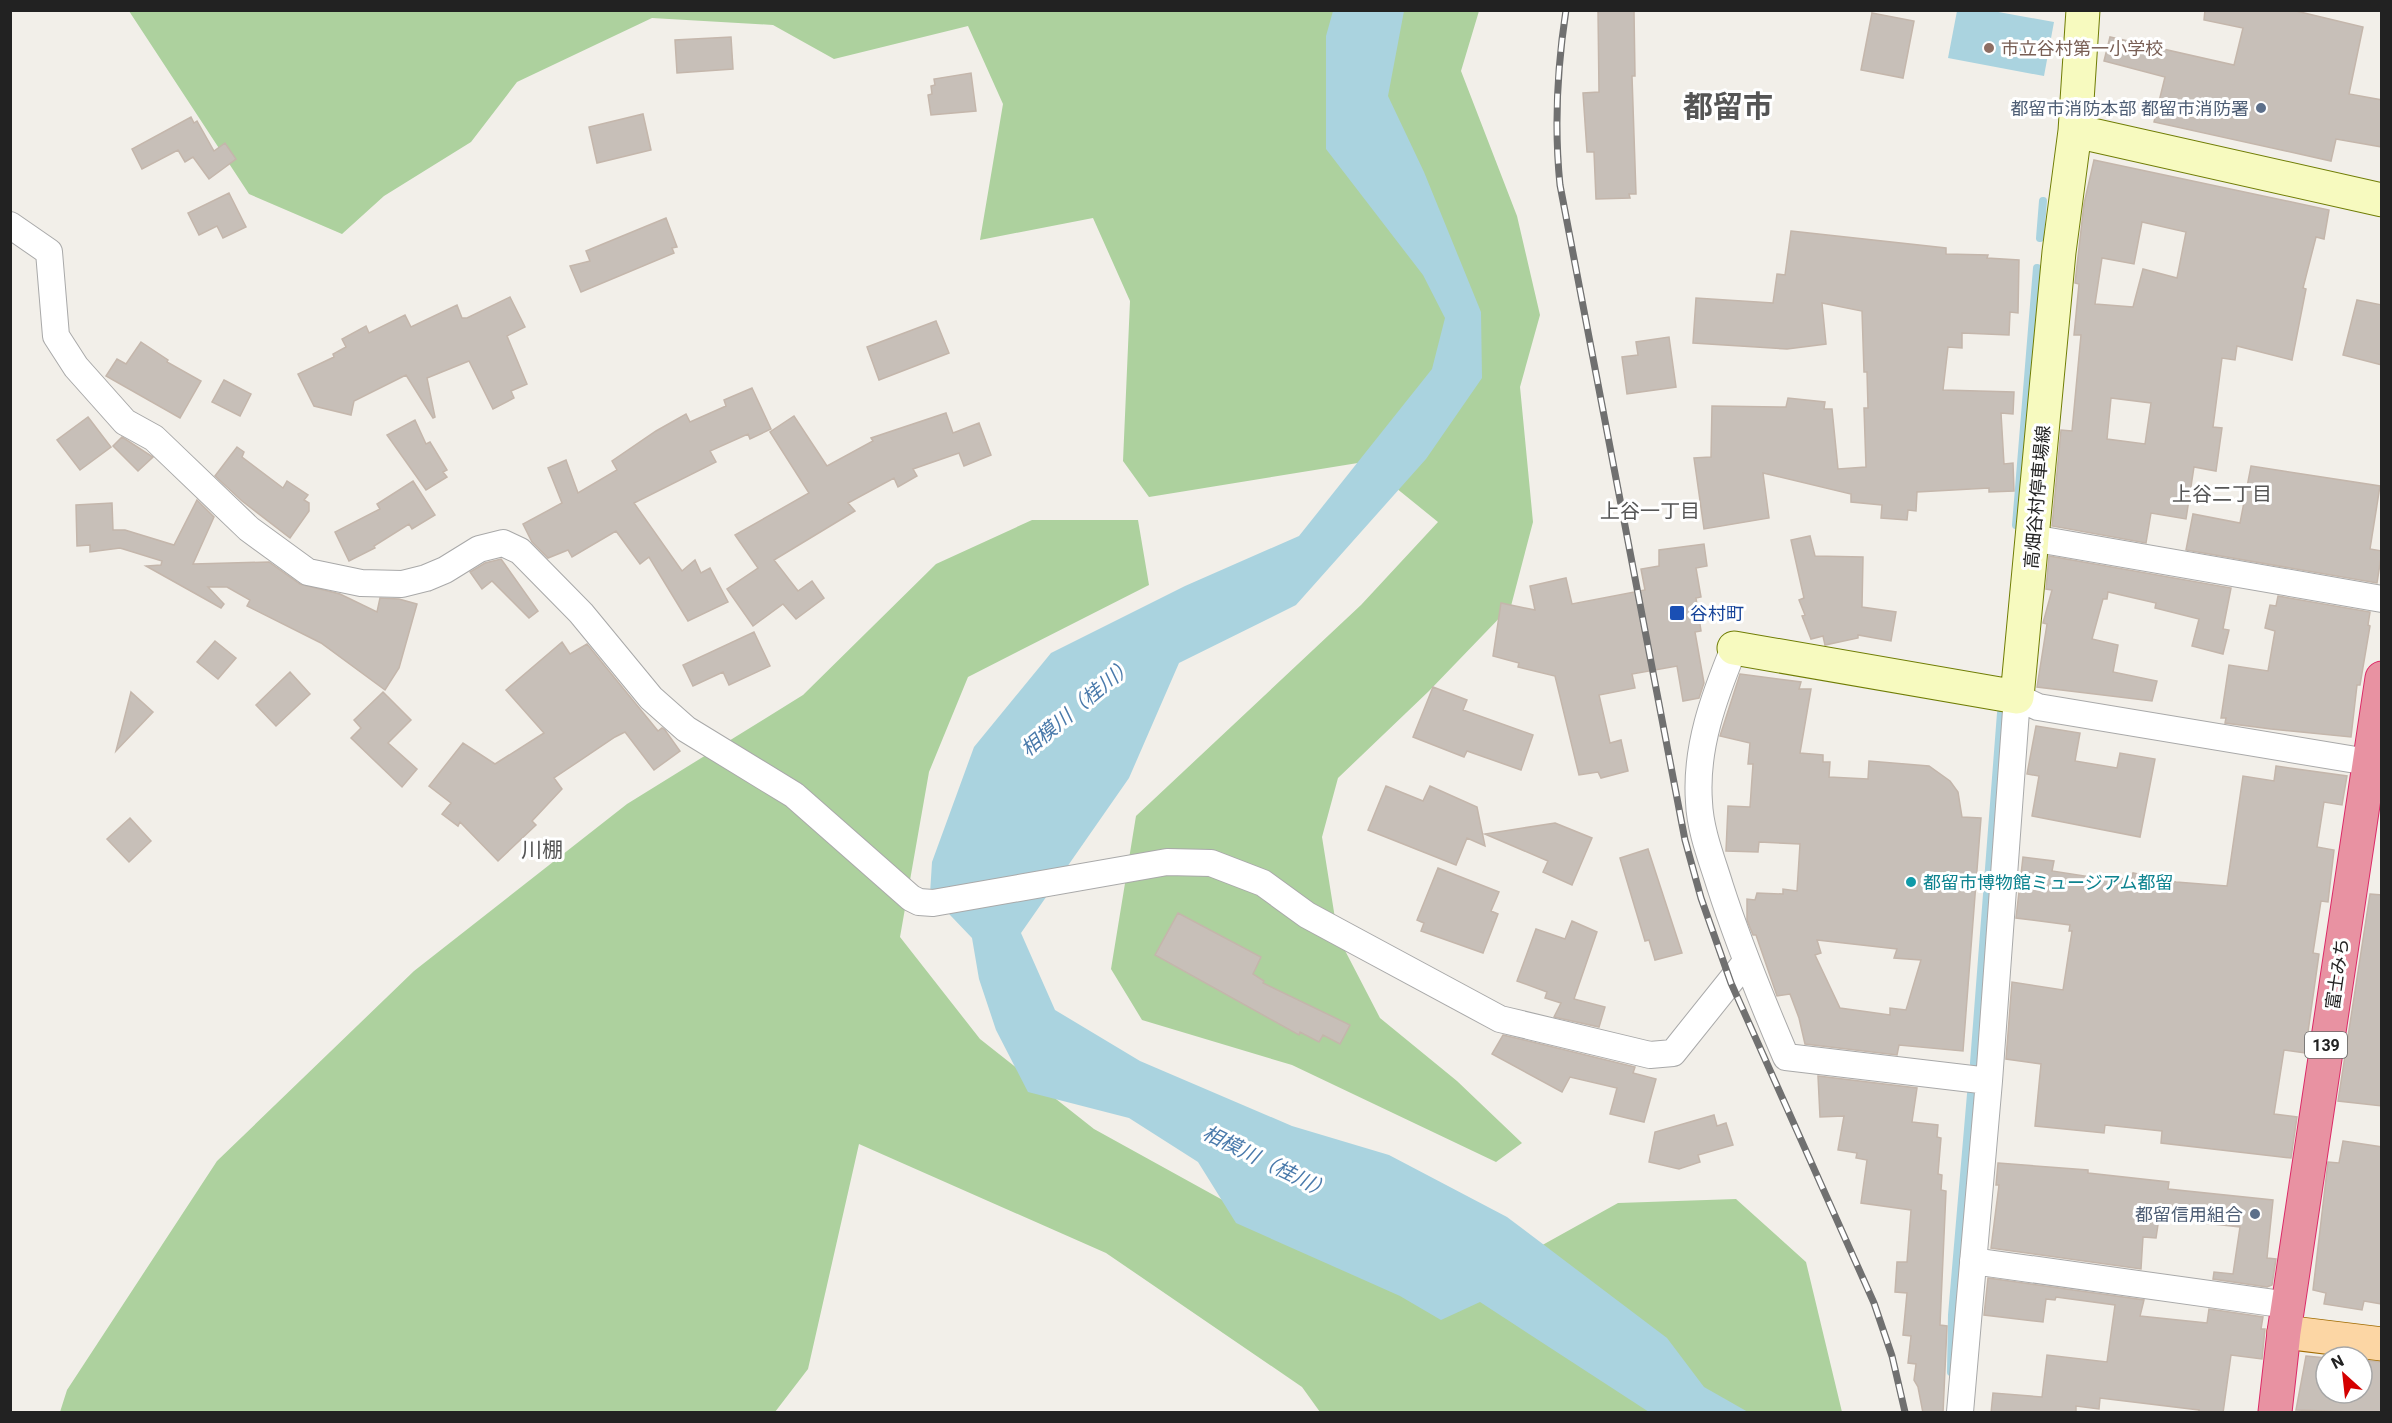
<svg xmlns="http://www.w3.org/2000/svg" width="2392" height="1423" font-family="Roboto,'Noto Sans JP',sans-serif">
<style>
.forest{fill:#add19e}
.water{fill:#aad3df}
.lines{fill:none;stroke-linecap:round;stroke-linejoin:round}
.stream{stroke:#aad3df;stroke-width:8}
.building{fill:#c7bfb8;stroke:#c4b6ab;stroke-width:1.5;fill-rule:evenodd}
.street-casing{stroke:#a9a9a9;stroke-width:28}
.secondary-casing{stroke:#707d05;stroke-width:35}
.primary-casing{stroke:#a06b00;stroke-width:35}
.highway-casing{stroke:#dc2a67;stroke-width:35}
.street{stroke:#fff;stroke-width:26}
.secondary{stroke:#f7fabf;stroke-width:33}
.primary{stroke:#fcd6a4;stroke-width:33}
.highway{stroke:#e892a2;stroke-width:33}
.rail-casing{stroke:#707070;stroke-width:7}
.rail{stroke:#fff;stroke-width:4.5;stroke-dasharray:14;stroke-linecap:butt}
.education-dot{fill:#8d6e63;stroke:#fff;stroke-width:2}
.service-dot{fill:#5c6f8a;stroke:#fff;stroke-width:2}
.transit-dot{fill:#1a4fb4;stroke:#fff;stroke-width:2}
.culture-dot{fill:#0f9aa8;stroke:#fff;stroke-width:2}
.labels{text-anchor:middle;dominant-baseline:central;stroke-width:6;stroke-linejoin:round;paint-order:stroke}
.shield{fill:#fff;stroke:#646464;stroke-width:1.5}
.shield-label{font-size:16px;font-weight:bold;fill:#222}
.education-label{font-size:18px;fill:#785e54;stroke:#fff;text-anchor:start}
.service-label{font-size:18px;fill:#4e5e75;stroke:#fff;text-anchor:end}
.street-label{font-size:18px;fill:#222;stroke:#fff}
.transit-label{font-size:18px;fill:#164399;stroke:#fff;text-anchor:start}
.culture-label{font-size:18px;fill:#0d838f;stroke:#fff;text-anchor:start}
.neighbourhood-label{font-size:20px;fill:#555;stroke:#fff}
.water-label{font-size:20px;font-style:italic;fill:#4a7aab;stroke:#fff}
.quarter-label{font-size:21px;fill:#555;stroke:#fff}
.town-label{font-size:30px;font-weight:bold;fill:#555;stroke:#fff}
</style>
<rect width="100%" height="100%" fill="#f2efe9"/>
<path class="forest" d="M129 11H1479L1461 71 1517 216 1540 315 1520 387 1533 522 1511 606 1429 691 1338 778 1322 837 1338 937 1380 1018 1457 1081 1522 1143 1496 1162 1292 1065 1142 1020 1111 969 1136 816 1361 605 1438 522 1364 462 1149 497 1123 461 1130 301 1093 218 980 240 1003 104 968 26 834 59 773 25 652 18 517 82 471 142 384 196 342 234 249 194Z
M1032 520H1138L1149 585 968 677 929 772 900 937 980 1039 1094 1129 1304 1245 1467 1287 1618 1203 1736 1199 1806 1262 1842 1412H1320L1302 1387 1106 1253 859 1144 808 1369 775 1412H60L67 1390 217 1161 414 971 627 804 803 695 936 564Z"/>
<path class="water" d="M1333 11H1404L1388 96 1424 172 1481 312 1482 378 1426 459 1296 605 1179 663 1129 778 1021 933 1055 1010 1140 1061 1292 1126 1389 1155 1507 1217 1667 1338 1704 1387 1748 1412H1649L1480 1302 1441 1320 1400 1296 1236 1223 1198 1162 1129 1118 1028 1092 996 1030 979 979 972 938 930 894 932 862 974 747 1051 653 1185 586 1299 536 1432 369 1445 318 1423 275 1326 149V36Z
M1957 11H1993L2054 22 2044 76 1948 58Z"/>
<g class="lines">
<path class="stream" d="M2040 238 2043 201
M2016 525 2037 268
M1974 1063 2001 713
M1951 1372 1952 1315 1971 1094"/>
</g>
<path class="building" d="M1598 10H1634L1635 76H1632L1636 194H1629L1630 198 1596 199 1594 152H1587L1583 93 1599 92Z
M2205 10H2292L2363 27 2349 94 2382 100V147L2336 139 2331 161 2154 122 2165 77 2104 61 2110 37 2234 65 2243 28 2204 20Z
M1872 13 1914 21 1903 78 1861 70Z
M731 37 733 69 677 73 675 40Z
M971 73 976 111 931 115 928 95 932 94 931 86 935 85 934 79Z
M643 114 651 150 597 163 589 127Z
M191 117 194 123 197 121 214 151 225 143 236 159 209 179 193 157 185 162 178 150 142 169 132 149Z
M2094 160 2329 210 2324 239 2316 237 2303 288 2306 289 2292 360 2237 346 2235 360 2222 358 2213 427 2222 428 2216 471 2194 467 2186 519 2151 513 2146 543 2052 526 2061 430 2072 431 2081 335H2074L2079 284 2075 283 2084 204ZM2142 222 2186 232 2177 278 2143 269 2133 307 2095 304 2102 258 2134 264ZM2111 398 2151 403 2145 444 2107 439Z
M229 193 246 227 223 238 217 226 199 235 188 213Z
M666 218 677 247 672 248 674 253 581 292 570 266 590 261 586 251Z
M1791 231 1946 248V254L1988 255 1987 258 2019 260 2018 313 2010 312 2009 335 1962 333V348L1948 347 1943 390 2014 392 2013 414 2001 413 2004 464 2013 463 2014 491 1989 492V488L1917 492 1916 511 1908 510 1907 520 1881 518 1882 505 1851 502V494L1763 473 1769 518 1704 529 1694 458 1711 457 1712 406 1786 407 1788 398 1825 402 1824 409H1832L1838 469 1866 467 1864 408H1868L1867 372H1864L1862 311 1822 303 1826 344 1787 349 1693 343 1696 298 1773 303 1777 274 1785 275Z
M510 297 525 327 507 336 527 384 511 391 514 398 493 409 469 361 427 378 435 417 433 418 406 375 354 401 351 415 314 406 298 374 334 357 333 354 346 347 342 339 366 326 369 333 405 315 411 327 457 305 462 318H467Z
M2357 300 2382 305V365L2343 355Z
M936 321 949 353 879 380 867 347Z
M1669 337 1676 387 1627 394 1622 357 1638 355 1636 342Z
M141 342 168 360 167 362 201 381 180 418 106 376 117 359 126 364Z
M224 380 251 394 240 416 212 402Z
M752 388 771 429 750 439 748 434 710 451 716 462 634 503 682 571 695 560 701 573 710 568 728 602 688 621 649 557 640 564 616 531 572 557 568 550 548 558 532 542 523 524 562 503 548 468 566 460 578 493 617 470 612 461 656 431 686 414 690 422 726 406 724 400Z
M946 413 953 433 979 423 991 455 964 466 959 453 913 469 917 476 898 487 894 478 848 503 855 511 774 560 798 591 812 581 824 598 796 619 783 604 753 626 727 589 758 568 735 535 809 493 770 432 794 416 827 466 873 441 871 438Z
M88 417 111 447 80 470 57 440Z
M415 420 426 444 430 442 447 470 443 472 447 477 426 490 387 435Z
M122 437 153 457 138 471 113 446Z
M237 447 244 452 242 457 283 488 287 481 308 495 304 500 309 503V511L290 538 242 501 215 476Z
M2251 466 2380 486 2370 549 2382 551 2377 583 2186 550 2193 514 2240 523Z
M413 481 435 515 412 529 409 524 374 546 375 548 349 561 335 532 380 509 377 504Z
M197 500 214 517 193 564 269 562 300 584 340 594 377 612 380 598 399 599 417 604 399 668 385 690 321 643 247 606 250 600 227 587H208L224 604 221 608 146 566 161 565 162 561 120 548 90 552V545L77 546 76 505 112 503 113 530H125L174 545Z
M1810 536 1815 556 1863 557 1862 607 1896 612 1891 641 1858 635V638L1825 645 1823 636 1811 639 1802 616 1805 615 1799 600 1804 598 1791 540Z
M1704 544 1707 566 1696 568 1701 597 1696 598 1701 631 1695 632 1704 683 1699 698 1683 701 1677 666 1632 674 1635 688 1599 695 1610 743 1621 740 1628 771 1601 778 1598 772 1579 775 1555 676 1518 667 1519 663 1493 656 1501 603 1535 610 1530 586 1566 578 1572 604 1645 590 1641 569 1659 566V550Z
M2049 556 2231 588 2223 629 2229 630 2223 654 2192 646 2199 619 2155 608 2156 603 2108 592 2107 599H2103L2092 639 2118 645 2113 672 2157 681 2152 701 2037 687 2047 624 2043 623 2052 590 2046 589Z
M501 559 538 611 529 618 492 581 482 589 470 572 485 563Z
M2278 596 2370 612 2368 625 2370 626 2360 685H2357L2351 737 2271 729 2225 723 2226 718H2221L2229 665 2268 671 2275 631 2265 628 2270 605 2276 606Z
M754 632 770 666 729 685 723 672 693 686 683 665Z
M215 641 236 658 218 679 197 662Z
M562 642 570 654 587 644 658 731 662 728 665 730 680 751 654 770 625 732 615 737 554 778 562 789 532 821 536 825 498 861 460 822 458 826 442 814 451 803 429 786 463 743 495 764 544 733 506 690Z
M290 672 310 694 276 726 256 705Z
M1740 674 1801 682 1799 689H1811L1800 753 1823 755V762H1830L1829 777 1868 779 1869 761 1929 766 1950 781 1958 792 1962 817 1981 818 1963 1051 1899 1045 1897 1055 1805 1044 1799 1018 1790 994 1777 996 1756 935H1753L1747 920V899L1755 900 1757 893 1783 894V889L1797 891 1800 844 1759 842 1758 852 1726 851 1728 806 1750 807 1753 764H1748L1750 743 1720 736ZM1817 940 1897 949 1894 958 1921 960 1906 1010 1890 1008V1015L1840 1008 1815 955 1821 953Z
M1433 687 1467 700 1463 710 1533 735 1521 770 1467 751 1464 757 1413 737Z
M131 692 153 712 116 751Z
M383 692 411 720 388 743 417 769 402 787 351 738 361 728 354 720Z
M2036 726 2080 733 2075 761 2117 768 2120 753 2155 759 2140 837 2032 816 2039 776 2027 774Z
M2276 766 2347 776 2342 805 2324 802 2317 847 2334 850 2328 902 2321 901 2313 953 2319 954 2305 1053 2284 1050 2274 1114 2297 1117 2291 1158 2161 1143 2162 1131 2105 1125 2104 1133 2035 1126 2041 1064 2006 1059 2012 982 2063 990 2072 931H2069L2070 925 2016 918 2023 857 2054 861 2052 871 2097 878 2098 874 2131 880 2133 873 2176 882 2227 886 2243 776 2274 781Z
M1386 786 1423 801 1430 786 1477 807 1485 846 1467 838 1456 865 1368 830Z
M130 818 151 841 129 862 107 839Z
M1555 823 1592 838 1572 885 1543 872 1548 861 1485 834Z
M1648 849 1682 953 1655 960 1649 940 1645 941 1620 858Z
M1438 868 1499 892 1491 911 1498 914 1483 953 1421 931 1424 923 1417 920Z
M2370 894 2382 895V1106L2338 1101Z
M1178 913 1261 957 1253 974 1264 981 1263 983 1350 1025 1340 1044 1323 1035 1319 1042 1300 1032 1299 1035 1155 955Z
M1572 921 1597 932 1574 999 1605 1007 1599 1027 1554 1017 1561 1003 1545 998 1547 992 1517 981 1536 929 1565 939Z
M1503 1035 1635 1067 1633 1073 1656 1079 1644 1122 1610 1114 1617 1088 1570 1077 1562 1092 1492 1054Z
M1818 1076 1917 1088 1912 1122 1938 1125 1937 1137 1941 1138 1938 1174 1942 1175 1941 1190 1946 1191 1940 1325 1947 1326 1943 1413H1923L1918 1387 1914 1380 1916 1364 1908 1363 1911 1336 1903 1335 1907 1293 1895 1292 1897 1262H1907L1911 1210 1861 1203 1867 1160 1856 1158 1857 1153 1838 1150 1844 1116 1820 1117Z
M1714 1115 1717 1126 1726 1123 1733 1145 1698 1155 1700 1162 1679 1169 1649 1162 1655 1132Z
M2343 1141 2382 1147V1304L2364 1301 2362 1310 2324 1304 2326 1293 2313 1290 2328 1162 2339 1163Z
M1998 1163 2088 1170V1173L2169 1182 2168 1189 2273 1200 2267 1258 2276 1259 2272 1285 2267 1287 2213 1279 2214 1272 2233 1274 2240 1227 2159 1218 2156 1238 2143 1237 2141 1269 1991 1248 1999 1185H1996Z
M1988 1278 2144 1300 2140 1316 2207 1323 2209 1309 2263 1317 2261 1329H2265L2262 1359 2231 1355 2223 1413H2199V1410L2100 1398 2099 1409 2076 1406V1413H1991L1993 1393 2042 1397 2047 1355 2107 1362 2115 1305 2056 1297 2055 1300 2046 1299 2043 1322 1984 1315Z
M2306 1356 2326 1358V1393H2362V1360L2382 1362V1413L2296 1410Z"/>
<g class="lines">
<g class="street-casing">
<path id="street" d="M10 225 49 252 56 336 76 367 125 422 154 438 249 529 308 572 361 583 402 584 426 578 445 570 479 549 503 543 520 551 581 613 651 698 686 729 794 795 911 898 919 902 933 903 1167 862 1211 863 1263 883 1307 915 1500 1019 1650 1055 1673 1053 1745 963
M2032 538 2382 599
M1734 648C1714 697 1695 748 1699 802 1700 830 1712 860 1720 886 1739 945 1762 1001 1786 1057L1989 1081
M1973 1261 2288 1305
M1960 1412 1989 1081 2017 697 2038 707 2368 762"/>
</g>
<g class="secondary-casing">
<path id="secondary" d="M2075 131 2382 200
M1734 648 2017 697 2059 252 2075 131 2083 10"/>
</g>
<g class="primary-casing">
<path id="primary" d="M2284 1332 2382 1344"/>
</g>
<g class="highway-casing">
<path id="highway" d="M2275 1412 2284 1332 2382 678"/>
</g>
<use href="#street" class="street"/>
<use href="#secondary" class="secondary"/>
<use href="#primary" class="primary"/>
<use href="#highway" class="highway"/>
<g class="rail-casing">
<path id="rail" d="M1566 10C1557 69 1554 126 1560 185L1685 840 1701 898 1731 983 1874 1303 1892 1356 1905 1412"/>
</g>
<use href="#rail" class="rail"/>
</g>
<circle class="education-dot" cx="1989" cy="48" r="6"/>
<g class="service-dot">
<circle cx="2261" cy="108" r="6"/>
<circle cx="2255" cy="1214" r="6"/>
</g>
<rect class="transit-dot" x="1669" y="605" width="16" height="16" rx="3"/>
<circle class="culture-dot" cx="1911" cy="882" r="6"/>
<g class="labels">
<rect class="shield" x="2305" y="1032" width="42" height="26" rx="4.5"/>
<g class="shield-label">
<text x="2326" y="1045">139</text>
</g>
<g class="education-label">
<text x="2001" y="48">市立谷村第一小学校</text>
</g>
<g class="service-label">
<text x="2249" y="108">都留市消防本部 都留市消防署</text>
<text x="2243" y="1214">都留信用組合</text>
</g>
<g class="street-label">
<text transform="translate(2037 497) rotate(-85)">高畑谷村停車場線</text>
<text transform="translate(2337 974) rotate(-82)">富士みち</text>
</g>
<g class="transit-label">
<text x="1690" y="613">谷村町</text>
</g>
<g class="culture-label">
<text x="1923" y="882">都留市博物館ミュージアム都留</text>
</g>
<g class="neighbourhood-label">
<text x="2222" y="494">上谷二丁目</text>
<text x="1650" y="511">上谷一丁目</text>
</g>
<g class="water-label">
<text transform="translate(1077 707) rotate(-40)">相模川（桂川）</text>
<text transform="translate(1267 1162) rotate(26)">相模川（桂川）</text>
</g>
<g class="quarter-label">
<text x="542" y="850">川棚</text>
</g>
<g class="town-label">
<text x="1728" y="106">都留市</text>
</g>
</g>
<rect width="2392" height="1423" fill="none" stroke="#222222" stroke-width="24"/>
<g transform="translate(2344 1375) rotate(333)"><circle r="28" fill="#ffffff" stroke="#a7a7a7" stroke-width="1.5"/>
<path d="M0-4.5L10 22L0 15L-10 22Z" fill="#d40000"/>
<text y="-9" font-size="16" font-weight="bold" text-anchor="middle" fill="#222222">N</text>
</g>
</svg>
